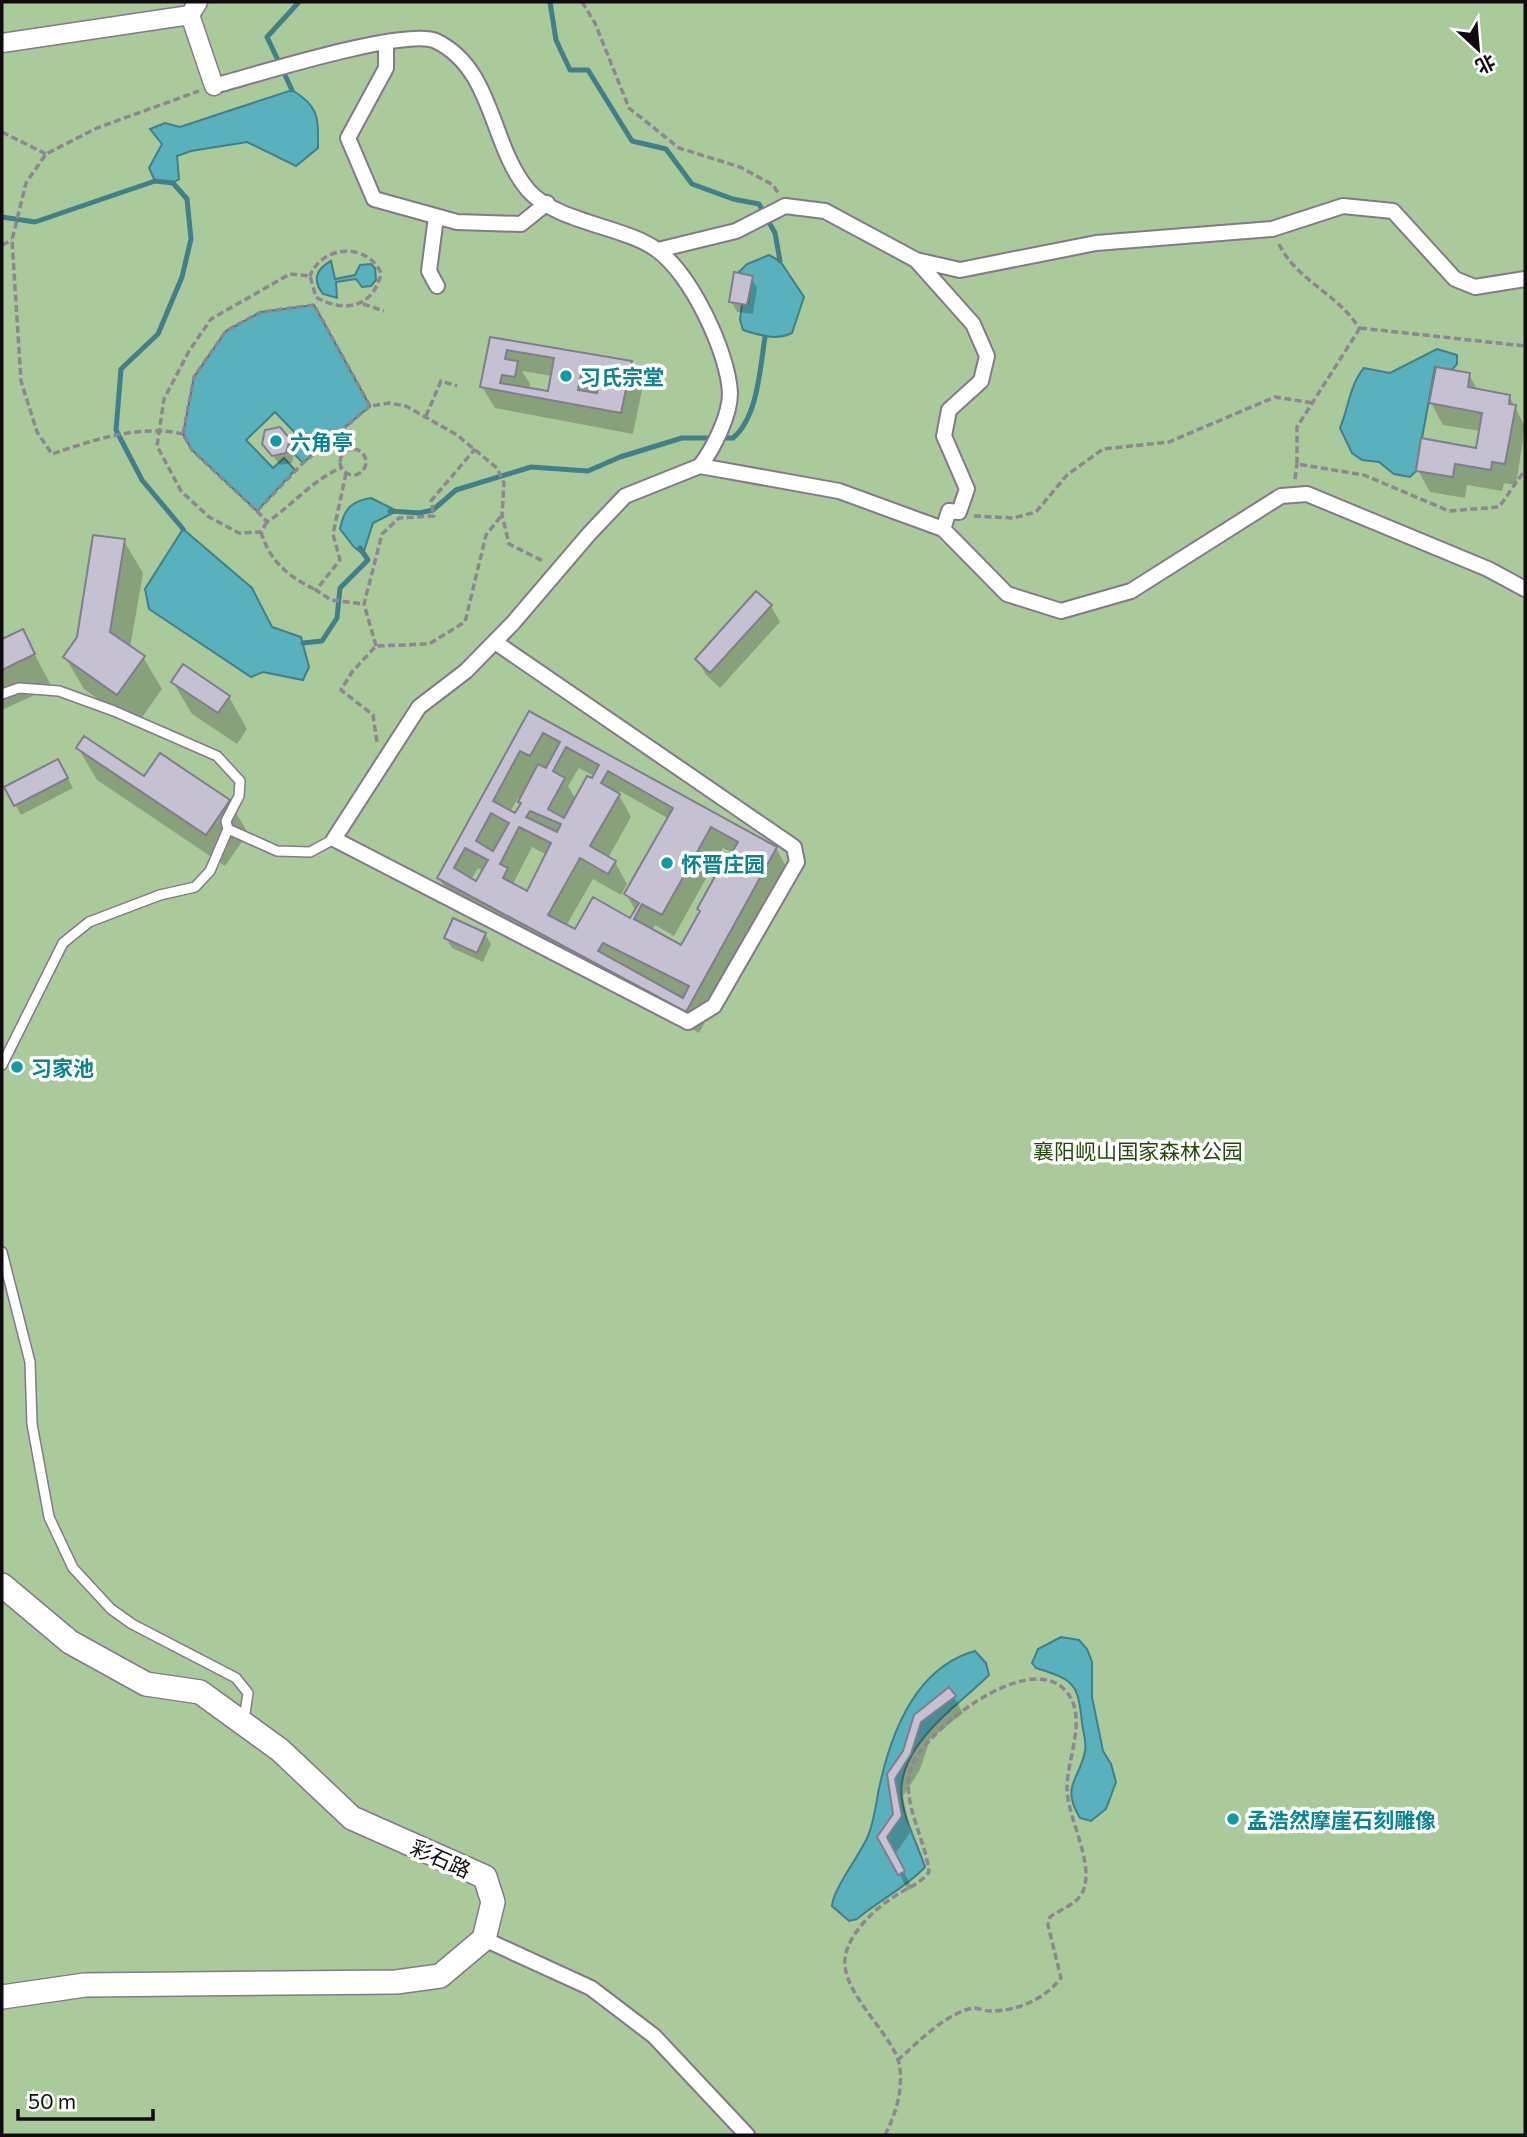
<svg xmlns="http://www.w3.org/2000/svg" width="1527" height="2137" font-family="Commissioner,'Noto Sans SC',sans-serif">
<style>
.green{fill:#aaca9c}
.water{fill:#59b1bd;stroke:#437f89;stroke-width:2}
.shadow{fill:#0003;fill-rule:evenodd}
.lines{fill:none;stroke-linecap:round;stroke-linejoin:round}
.stream{stroke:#437f89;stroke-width:5}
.building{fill:#c5c1d3;stroke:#807d8d;stroke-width:2;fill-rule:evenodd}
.service-casing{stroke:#837988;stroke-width:12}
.pedestrian-casing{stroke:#837988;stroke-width:18}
.minor-casing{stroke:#837988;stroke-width:21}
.tertiary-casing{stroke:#837988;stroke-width:26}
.path{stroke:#8e8692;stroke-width:3.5;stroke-dasharray:7 3.5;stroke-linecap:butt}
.service{stroke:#fff;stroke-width:9}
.pedestrian{stroke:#fff;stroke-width:14}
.minor{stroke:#fff;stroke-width:18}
.tertiary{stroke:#fff;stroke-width:23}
.culture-dot{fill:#0f9aa8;stroke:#fff;stroke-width:2.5}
.labels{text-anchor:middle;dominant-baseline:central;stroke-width:7;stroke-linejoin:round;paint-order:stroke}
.culture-label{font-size:21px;font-weight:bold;fill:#0d838f;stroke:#fff;text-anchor:start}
.park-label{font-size:21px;fill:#244710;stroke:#fff}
.street-label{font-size:21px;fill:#0f0b11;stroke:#fff}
</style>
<rect width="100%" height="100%" fill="#ece1f2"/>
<path class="green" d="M2 2H1525V2135H2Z"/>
<path class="water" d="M292 90C320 107 318 118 318 148L296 166 247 142 191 151 177 156 179 179 173 183 155 181 149 168 162 144 150 129 165 123 180 127Z
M769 255 780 261 804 297 792 333C776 341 759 335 743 330L740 320 742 304H748L752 276 738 273 747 264Z
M331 261 335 279 355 275 360 265 371 264 375 268 376 280 371 286 362 287 356 279 336 282 337 298 323 294C312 280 316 269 331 261Z
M314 305 370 406 303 463 291 451 302 440 275 412 246 440 273 468 284 458 295 470 257 511 192 450 183 434 194 377 226 331 261 312Z
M1437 349 1457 355V364L1452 370 1435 367 1416 471 1410 477 1394 474 1379 462 1362 460 1352 453 1340 428C1349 407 1349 386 1364 368L1390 373Z
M371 498 397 511 373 523 363 554 354 547 340 529C344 509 351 501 371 498Z
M183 529 252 588 272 627 301 637 309 667 303 680 263 672 251 677 149 609 145 589Z
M1061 1637 1079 1640 1087 1649 1092 1662V1697L1103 1751 1111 1764 1116 1782 1106 1809 1091 1821 1080 1818C1060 1785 1080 1780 1085 1751 1087 1743 1083 1732 1082 1723 1078 1684 1075 1680 1036 1668L1032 1663 1038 1649Z
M975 1651 986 1663 989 1675C957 1707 894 1747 902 1800 905 1822 918 1845 925 1867 908 1886 878 1901 857 1919L849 1921 832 1906C833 1889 860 1855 868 1836 875 1819 876 1801 880 1784 892 1730 917 1667 975 1651Z"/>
<path class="shadow" d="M751 277 757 288 753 314 737 312 731 301Z
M491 339 631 363 643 385 633 434 495 408 482 387ZM522 371 552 376 549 394 529 390 530 384Z
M1469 375 1478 391 1509 396 1525 426 1516 485 1504 483 1502 491 1467 485 1465 498 1430 492 1418 470 1477 450 1481 431 1443 425 1431 403Z
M289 440 295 450 292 463 280 465 264 444Z
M124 541 143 573 130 648 143 657 162 689 136 726 84 689 65 657 79 638Z
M771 606 780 622 720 688 706 675 697 659Z
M22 631 52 687 2 710V641Z
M173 682 229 697 247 729 237 744 192 714Z
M530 714 776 848 788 870 699 1033 452 899 439 878ZM579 768 594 776 576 800 568 786ZM620 791 669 819 626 894 636 911 631 920 575 932 566 926 593 879 621 895 627 884 615 862 608 858 631 817 619 795ZM518 798 522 805 516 815 510 812ZM532 847 547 855 528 893 517 887 514 882ZM723 848 734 854 682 947 651 931 655 925 674 936ZM478 868 483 871 477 883 471 880Z
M78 748 145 778 229 801 248 833 225 866 97 780Z
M58 761 73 788 21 815 6 788Z
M485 934 491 944 483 962 452 948 446 938Z
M954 1697 963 1713 930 1739 920 1770 903 1796 910 1833 895 1854 912 1888 908 1890 879 1837 895 1815 889 1774 905 1752 915 1716Z"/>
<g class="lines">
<path class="stream" d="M550 2 556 40 570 70H588L632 141 666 149 692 184 733 199 759 204 775 233 780 261
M292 90 267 37 299 2
M2 217 35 222 155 181 173 183 187 199 191 239 182 277 158 334 121 369 116 430 142 480 183 529
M390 511 419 513 433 510 456 490 531 467 588 471 620 457 682 438H733C758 417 760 368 765 337
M303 643 322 641 337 618 340 588 368 560 360 548"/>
</g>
<path class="building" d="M734 272 753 276 747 305 729 302Z
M490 337 632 361 621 413 480 387ZM507 350 554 358 548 391 500 383 502 375 515 377 518 361 505 359ZM582 370 601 373 597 393 578 390Z
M1436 367 1470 373 1468 387 1510 395 1509 404 1516 405 1505 464 1492 462 1491 470 1455 464 1453 477 1416 471 1421 438 1476 448 1482 413 1429 403Z
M280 427 290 439 286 453 272 456 262 444 265 430Z
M93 535 125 539 110 632 145 656 117 695 63 657 77 637Z
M756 591 772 605 710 673 695 659Z
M23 629 35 654 2 670V639Z
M183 664 230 696 218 713 171 682Z
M529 711 777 847 686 1012 437 878ZM543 733 560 742 546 768 538 764 518 802 521 803 515 813 493 801 520 751 530 756ZM566 747 599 765 592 778 587 776 564 818 548 809 565 778 553 771ZM608 771 673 808 624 894 639 903 630 918 593 897 575 929 548 915 580 858 608 874 616 861 590 846 620 794 601 783ZM530 811 561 824 557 832 526 817ZM491 813 509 823 493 851 476 841ZM519 827 551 843 527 891 503 878 508 868 500 864ZM711 827 738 842 727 861 724 860 697 909 700 911 681 945 634 919 642 904 662 915ZM465 848 488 860 476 881 454 868ZM603 943 689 986 683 998 598 951Z
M84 736 144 776 160 753 230 800 206 835 76 748Z
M58 759 68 778 14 806 4 787Z
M453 918 486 933 477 953 444 938Z
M949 1687 956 1696 921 1722 911 1754 895 1779 902 1816 887 1837 905 1871 898 1875 877 1837 893 1814 887 1774 903 1751 914 1715Z"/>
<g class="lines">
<g class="service-casing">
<path id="service" d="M2 694 19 688 59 691 114 711 217 756 240 781 239 796 226 821 228 829 277 851 310 852 334 839
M2 1065 63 943 89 922 160 895 195 887 210 871 228 829
M2 1252 30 1362 32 1424 49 1517 73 1568 111 1609 132 1624 236 1678 248 1693 244 1720"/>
</g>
<g class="pedestrian-casing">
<path id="pedestrian" d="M386 42V68L348 138 374 199 457 222 521 224 547 203
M214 86C252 76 406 27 436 41 494 69 490 145 528 190 557 223 625 226 657 250 691 274 728 352 730 393 730 416 713 449 700 466
M436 217 429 271 437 286
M658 250 736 231 785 206 825 211 916 260 973 324 987 356 981 381 949 410 944 436 967 489 959 512 949 511 943 529
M916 260 960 270 1096 243 1272 229 1343 206 1393 211 1455 279 1475 287 1525 279
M495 642 794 847 797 862 714 1006 688 1022 334 839 419 707 466 671 513 623 589 534 625 496 700 466 839 491 943 529 1007 594 1061 611 1131 591 1281 496 1307 494 1488 569 1525 589
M484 1939 591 1988 654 2036 747 2135"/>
</g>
<g class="minor-casing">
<path id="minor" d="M190 15 214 86
M2 43 190 15 198 2"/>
</g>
<g class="tertiary-casing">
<path id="tertiary" d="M2 1585 70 1642 146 1684 200 1692 280 1750 352 1818 485 1877 493 1902 484 1939 440 1976 396 1982 85 1985 2 1997"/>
</g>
<path class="path" d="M582 2 595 23 629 108 679 148 740 167 773 185 778 193
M2 132 46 154
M1279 244C1296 280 1338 294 1359 328
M2 245 12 240
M363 304 384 311
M1360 328 1297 427V464L1364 475 1449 511 1499 507 1525 470
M1360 328 1525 346
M370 406 314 305 261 312 226 331 194 377 183 434 192 450 257 511 303 463 370 406 389 403 406 406 457 435 497 468 504 483 502 515 509 544 545 562
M426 416 441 381 457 386
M183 434C140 424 93 440 52 454L37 432 21 381 12 240 26 183 46 154 97 128 199 91
M340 462a13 13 0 1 1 26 0a13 13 0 1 1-26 0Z
M346 473 333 534 340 560 316 590 331 600 364 604
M1295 479 1297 464
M257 511 267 522C293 505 312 480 341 468
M974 516 1013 518 1036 512 1067 475 1103 449 1169 442 1275 397 1313 403
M267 522 261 532 239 533 209 517 181 491 157 446 164 399 189 351 211 319 290 274 310 276 316 297C344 314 374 307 381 273 367 242 322 245 310 276
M261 532C270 562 289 577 316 590
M376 646 364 604 382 534 399 518 434 516 431 501 475 449
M377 742 373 715 341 690 352 672 376 646 429 644 465 622 486 535 502 515
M885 2135C896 2113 904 2089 899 2063 891 2031 836 1989 846 1953 852 1930 876 1908 895 1896 908 1887 919 1885 929 1872 926 1840 900 1800 911 1768 925 1730 1027 1650 1065 1690 1089 1716 1067 1757 1067 1788 1067 1818 1095 1863 1083 1891 1078 1904 1061 1909 1050 1917L1048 1925 1061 1978C1044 2000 1017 2011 990 2011 985 2011 978 2008 974 2008 947 2012 917 2043 898 2060"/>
<use href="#service" class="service"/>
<use href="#pedestrian" class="pedestrian"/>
<use href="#minor" class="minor"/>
<use href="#tertiary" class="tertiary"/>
</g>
<g class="culture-dot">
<circle cx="566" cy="376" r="7"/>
<circle cx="276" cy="441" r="7"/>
<circle cx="667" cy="863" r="7"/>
<circle cx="17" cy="1067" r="7"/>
<circle cx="1233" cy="1819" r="7"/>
</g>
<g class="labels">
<g class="culture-label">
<text x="580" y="376">习氏宗堂</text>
<text x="290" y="441">六角亭</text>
<text x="681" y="863">怀晋庄园</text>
<text x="31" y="1067">习家池</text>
<text x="1247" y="1819">孟浩然摩崖石刻雕像</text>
</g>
<g class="park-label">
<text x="1138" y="1150">襄阳岘山国家森林公园</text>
</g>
<g class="street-label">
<text transform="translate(441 1858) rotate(24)">彩石路</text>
</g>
</g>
<rect width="1527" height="2137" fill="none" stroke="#0f0b11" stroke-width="7"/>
<g transform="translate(1478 49) rotate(154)" stroke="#ffffff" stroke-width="5" paint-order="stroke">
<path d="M0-5L12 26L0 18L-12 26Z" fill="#0f0b11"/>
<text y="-10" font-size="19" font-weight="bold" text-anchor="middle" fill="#0f0b11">北</text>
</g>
<path d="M18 2109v10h135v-10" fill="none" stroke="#0f0b11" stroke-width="3.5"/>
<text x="28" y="2109" font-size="21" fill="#0f0b11" stroke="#ffffff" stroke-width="5" paint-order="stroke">50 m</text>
</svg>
